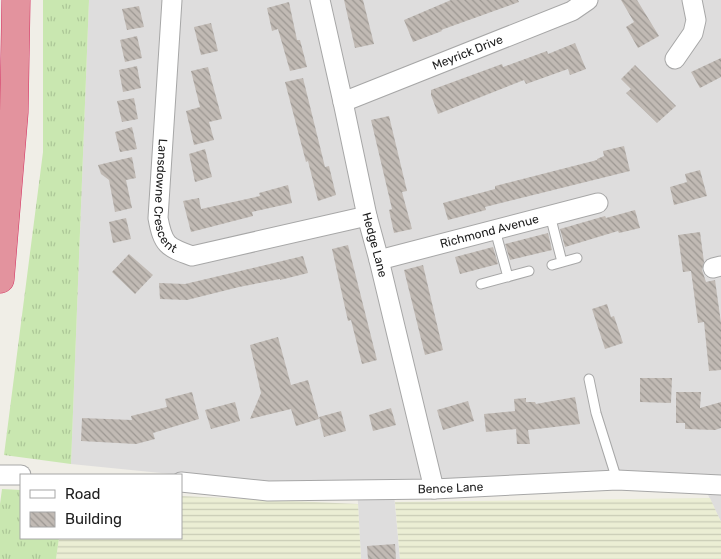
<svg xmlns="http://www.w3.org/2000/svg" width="721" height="559" font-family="Rubik,sans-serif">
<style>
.residential{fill:#dedddd}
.farmland{fill:url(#farmland-rules)}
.grass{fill:url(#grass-tufts)}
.building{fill:url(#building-back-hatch)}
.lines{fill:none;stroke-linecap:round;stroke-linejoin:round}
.lane-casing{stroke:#a7a7a7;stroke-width:11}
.street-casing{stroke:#a7a7a7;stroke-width:21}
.highway-casing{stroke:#d32f60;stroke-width:29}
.lane{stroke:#fff;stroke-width:9}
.street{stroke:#fff;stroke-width:19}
.highway{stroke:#e3939e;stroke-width:28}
.labels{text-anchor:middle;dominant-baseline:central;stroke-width:4;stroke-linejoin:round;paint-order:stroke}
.street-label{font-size:12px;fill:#202020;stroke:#fff}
</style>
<defs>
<pattern id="farmland-rules" width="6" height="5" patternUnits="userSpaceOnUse" patternTransform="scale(1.25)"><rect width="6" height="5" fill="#ebeed4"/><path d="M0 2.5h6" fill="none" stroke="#c9ccb6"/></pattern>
<pattern id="grass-tufts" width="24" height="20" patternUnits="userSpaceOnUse" patternTransform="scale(1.25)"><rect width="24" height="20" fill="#c9e7b0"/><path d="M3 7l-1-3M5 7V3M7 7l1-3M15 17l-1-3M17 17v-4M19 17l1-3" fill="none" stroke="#acc697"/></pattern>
<pattern id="building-back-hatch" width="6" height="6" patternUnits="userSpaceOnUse" patternTransform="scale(1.25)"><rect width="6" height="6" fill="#c1bab4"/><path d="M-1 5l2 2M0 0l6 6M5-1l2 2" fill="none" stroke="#9c9792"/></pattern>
</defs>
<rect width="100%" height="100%" fill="#f0eee7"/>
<path class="residential" d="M89 0H721V522L699 476 393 483 400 559H361L357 485 271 484 71 464Z"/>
<path class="farmland" d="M181 496 358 504 361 559H56L59 538H181Z
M710 498 721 522V559H400L395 502Z"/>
<path class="grass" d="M43 0H89L71 464 4 455 43 152Z
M2 489 21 490V538H59L56 559H0V504Z"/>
<path class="building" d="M344 0H363L374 44 355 48Z
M451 0H518L519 2 441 30 442 31 413 42 404 20Z
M621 0H637L659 36 638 48 626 27 634 22Z
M289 2 297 40H300L307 67 290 71 278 29 272 31 267 8Z
M139 6 144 27 127 30 122 9Z
M211 23 218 51 201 55 194 27Z
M137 36 142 58 125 62 120 40Z
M575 43 586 69 570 75 568 69 526 84 524 80 438 114 431 95V90L502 64 503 67 547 51 548 54Z
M721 58V77L700 88 691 72Z
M635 65 676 106 657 123 626 93 631 89 621 79Z
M137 66 141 88 123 92 119 70Z
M208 67 222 119 209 122 214 140 194 145 186 111 200 107 191 71Z
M303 78 325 167 329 166 336 195 318 201 308 161 306 162 285 82Z
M134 98 138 119 122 122 117 101Z
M389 116 407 191 402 192 412 229 394 233 389 210 392 209 371 120Z
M132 127 137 149 120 152 115 132Z
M624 146 630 171 485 207 486 210 448 220 443 203 495 189V186L597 160V159L604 156 603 151Z
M205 149 212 177 195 182 189 154Z
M132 157 136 178 126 180 132 208 115 212 109 180 101 174 98 165Z
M700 170 707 196 674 205 670 187 687 182 685 174Z
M288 185 292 203 252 212 253 216 191 232 183 201 199 198 201 209 260 196 259 193Z
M635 210 640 228 619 233 618 231 565 247 560 229 605 216 606 218Z
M126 218 131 239 113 243 109 222Z
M700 232 704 262 702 270 706 282 715 280 721 323V370L709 371 704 322 698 323 691 271 683 272 678 235Z
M548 233 552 250 510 260 505 244Z
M348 245 377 360 362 364 351 320 348 321 332 249Z
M493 247 498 264 460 274 455 257Z
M129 254 153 275 135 294 112 272Z
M303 256 308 273 280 280V279L239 287 187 300 160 299 159 283 185 284Z
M423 265 443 350 425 355 404 270Z
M607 304 611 317 614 316 623 343 605 349 592 309Z
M278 337 291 385 308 380 319 419 296 426 291 409 250 419 261 393 250 345Z
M640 378H672L671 403 640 402Z
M192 392 199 419 153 433 155 439 136 444 81 441 82 418 132 420 131 416 167 407 165 399Z
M676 392H701L700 408 721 402V428L715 430 685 429V423H676Z
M575 397 580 424 528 430 530 444H517L516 429 486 432 484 414 515 411 514 399 526 398V402H535L536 404Z
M468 401 474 421 443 430 437 410Z
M235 402 240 421 211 429 205 410Z
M391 408 396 425 373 431 369 415Z
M341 411 346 431 324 437 319 417Z
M395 544 396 559H368L367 546Z"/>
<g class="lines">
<g class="lane-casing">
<path id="lane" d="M550 215 562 262
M495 230 508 277
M552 265 577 258
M481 284 529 271
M589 379 596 413 617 480"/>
</g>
<g class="street-casing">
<g id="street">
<path id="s1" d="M172 0 158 218C163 245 167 247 192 256L367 216"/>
<path id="s2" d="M320 0 343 102 367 216 379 260 434 489"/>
<path d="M675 59 693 33 696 20 692 0"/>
<path id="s3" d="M343 102 572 11 588 0"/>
<path id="s4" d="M379 260 598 203"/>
<path d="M713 268 721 266"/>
<path d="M0 475H21"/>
<path id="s5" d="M181 482 268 491 434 489 617 480 721 485"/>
</g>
</g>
<g class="highway-casing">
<path id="highway" d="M0 279 14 112 16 0"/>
</g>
<use href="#lane" class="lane"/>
<use href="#street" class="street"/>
<use href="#highway" class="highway"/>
</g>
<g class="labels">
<g class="street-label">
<text stroke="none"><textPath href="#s3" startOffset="134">Meyrick Drive</textPath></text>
<text stroke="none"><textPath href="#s1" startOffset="198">Lansdowne Crescent</textPath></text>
<text stroke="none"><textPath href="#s4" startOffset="114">Richmond Avenue</textPath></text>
<text stroke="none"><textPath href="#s2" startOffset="251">Hedge Lane</textPath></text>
<text stroke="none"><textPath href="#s5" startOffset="270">Bence Lane</textPath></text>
</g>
</g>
<rect x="20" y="474" width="162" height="65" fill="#ffffff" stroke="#a6a6a6"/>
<rect x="30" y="490" width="25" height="8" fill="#ffffff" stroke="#a6a6a6"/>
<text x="65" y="499" font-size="15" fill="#202020">Road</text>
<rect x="30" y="512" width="25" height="15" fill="url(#building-back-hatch)" stroke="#a6a6a6"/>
<text x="65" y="524" font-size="15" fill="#202020">Building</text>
</svg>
